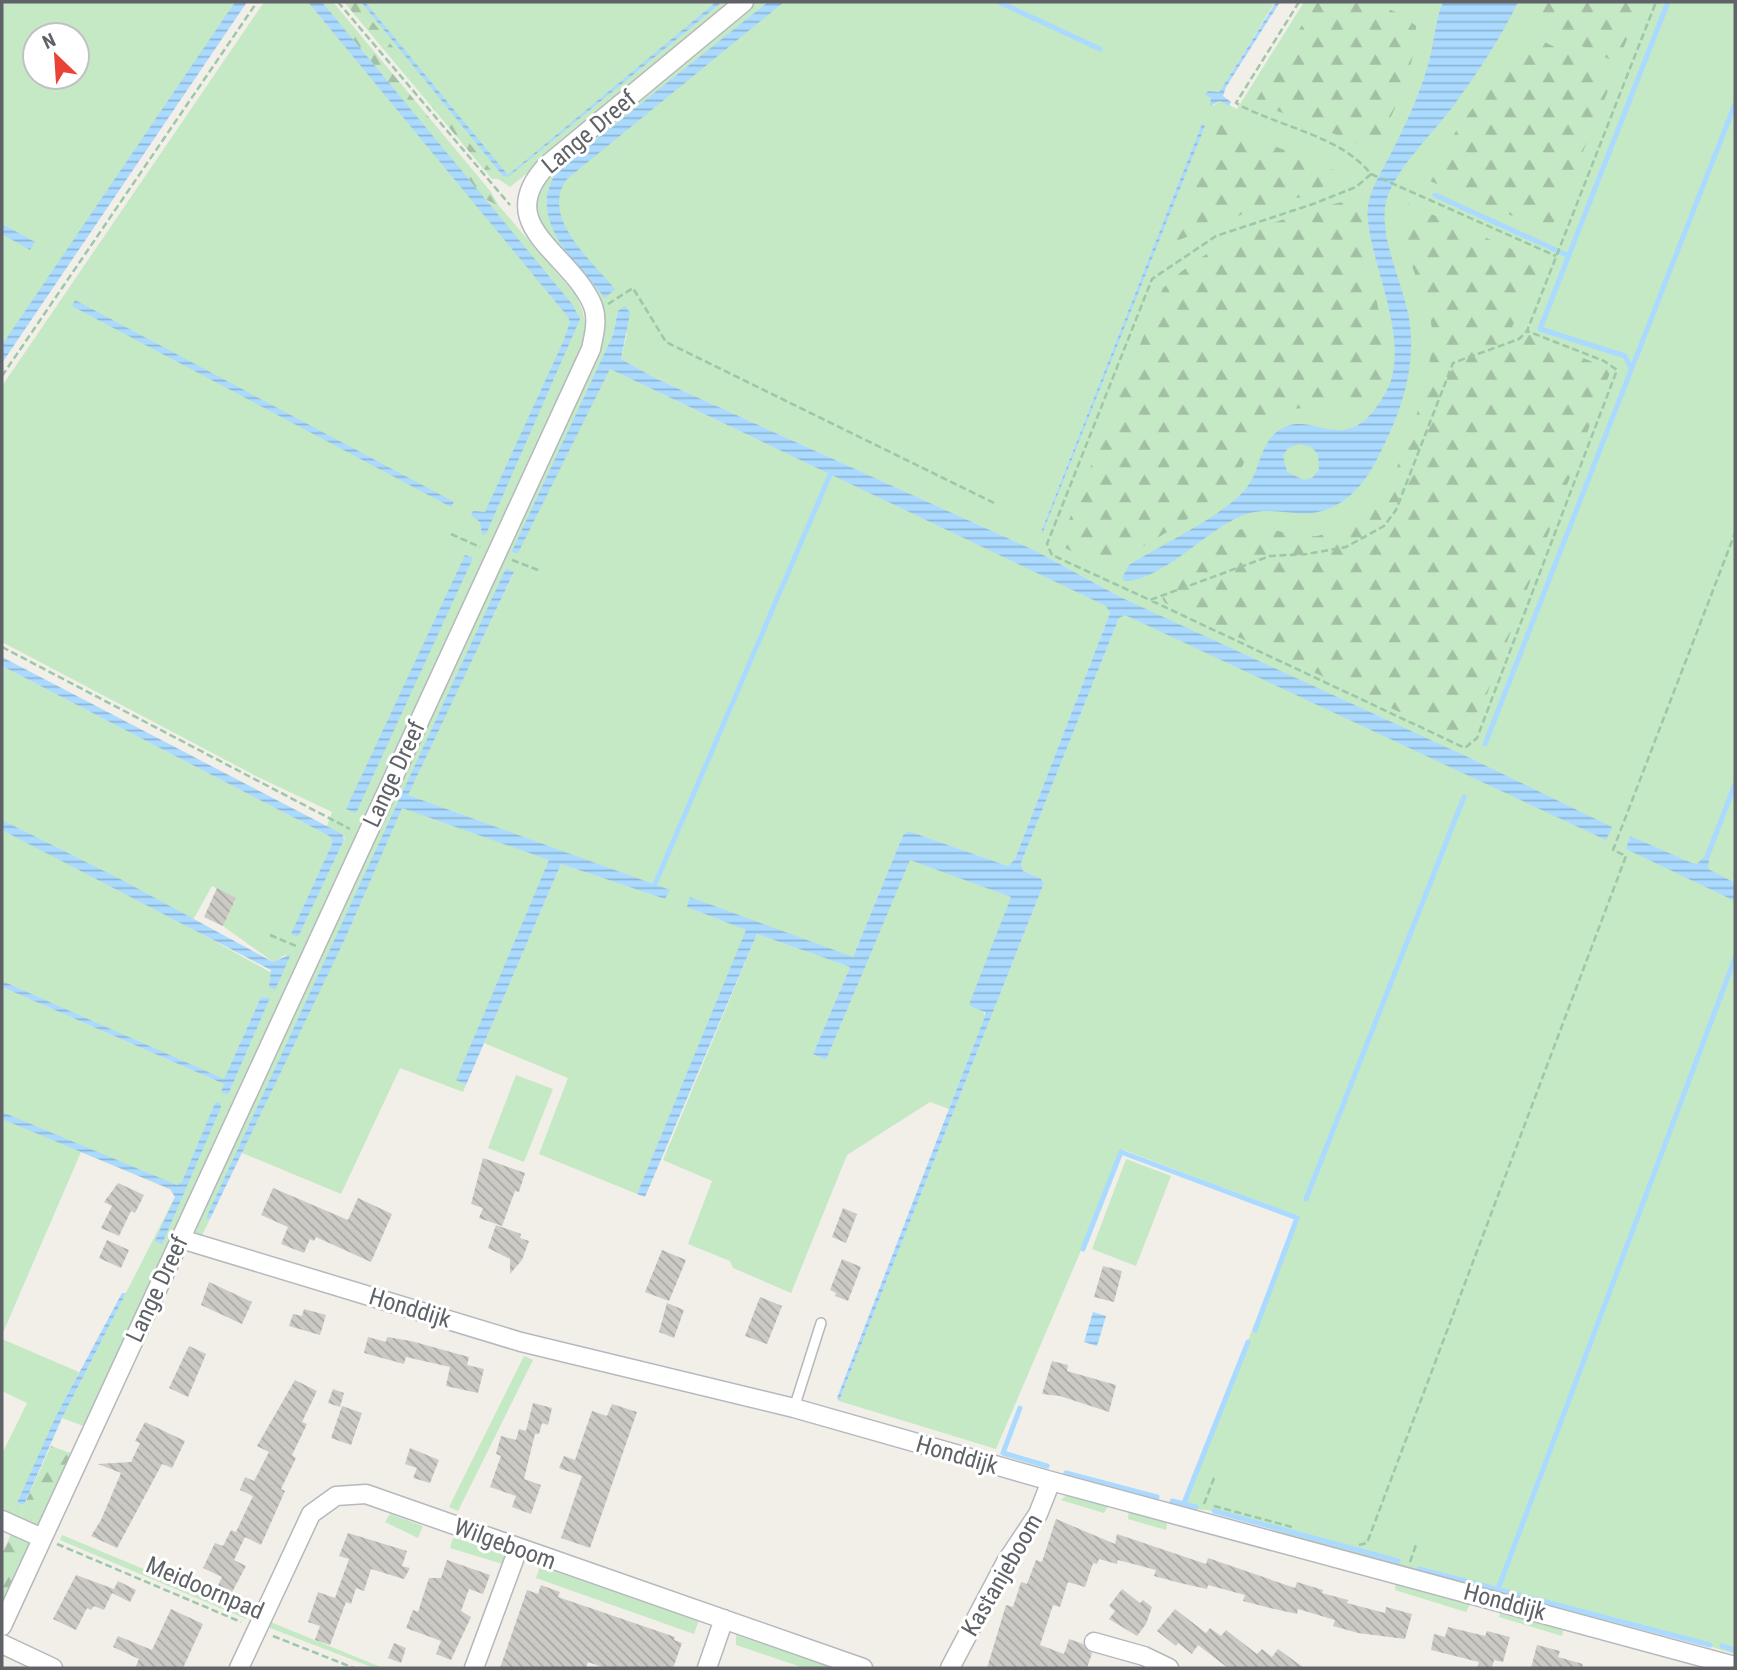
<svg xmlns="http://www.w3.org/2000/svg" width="1737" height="1670" font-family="'Roboto Condensed',sans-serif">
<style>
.grass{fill:#c5e8c5;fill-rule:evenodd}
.forest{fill:url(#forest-firs)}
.water{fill:url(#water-rules);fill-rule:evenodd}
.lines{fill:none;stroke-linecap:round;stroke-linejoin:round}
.stream{stroke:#aadaff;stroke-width:5}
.building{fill:url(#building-back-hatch)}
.lane-casing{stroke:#b5b8bc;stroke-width:12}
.street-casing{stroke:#b5b8bc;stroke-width:21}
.path{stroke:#9cc7a9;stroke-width:2.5;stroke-dasharray:7 3.5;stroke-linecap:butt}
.lane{stroke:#fff;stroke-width:9}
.street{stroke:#fff;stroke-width:18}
.labels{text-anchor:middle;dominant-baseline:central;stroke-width:6;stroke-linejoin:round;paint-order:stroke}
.street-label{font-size:24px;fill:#5f6368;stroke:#fff}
</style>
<defs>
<pattern id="forest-firs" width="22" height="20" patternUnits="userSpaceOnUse" patternTransform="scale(1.75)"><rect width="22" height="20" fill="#c5e8c5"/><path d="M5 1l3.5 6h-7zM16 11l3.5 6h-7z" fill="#a3c0a4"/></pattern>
<pattern id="water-rules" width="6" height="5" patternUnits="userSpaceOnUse" patternTransform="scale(1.75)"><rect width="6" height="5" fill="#aadaff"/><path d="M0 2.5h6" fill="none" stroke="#8eb4d2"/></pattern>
<pattern id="building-back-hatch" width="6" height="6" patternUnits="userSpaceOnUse" patternTransform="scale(1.75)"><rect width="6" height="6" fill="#cccac5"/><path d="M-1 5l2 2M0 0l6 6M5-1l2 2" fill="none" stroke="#a9a8a4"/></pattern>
</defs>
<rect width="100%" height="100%" fill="#f1efe8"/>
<path class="grass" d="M2 2H236L2 359ZM35 35H77V77H35Z
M264 2H308L468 194 499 206 575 294 582 309 588 335 86 1427 62 1418 175 1197 174 1191 81 1152 2 1335V987L224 1084 222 1092 228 1095 270 998 261 997 224 1079 2 985V666L331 837 332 844 292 934 298 936 345 838 327 826 332 812 258 777 2 642V386ZM212 886 236 898 223 926 273 962 287 954 272 973 189 927Z
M351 2H741L510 187 498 179Z
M756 2H1275L1223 86 1219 92 1206 95 1211 98 1213 106 1220 101 1237 109 1304 2H1735V1654L1617 1618 1492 1588 1414 1574 1214 1511 1186 1508 1184 1503 1297 1216 1124 1150 996 1449 839 1401 1044 883 1040 878 1023 871 1021 863 1119 618 1125 614 1122 598 1036 551 657 379 621 359 627 334 618 311 613 335 516 554 610 369 1107 606 1110 613 1015 859 1008 866 908 831 903 835 853 957 687 907 747 930 637 1194 539 1154 568 1078 484 1043 561 864 665 899 669 890 408 795 403 808 550 860 457 1080 466 1085 463 1092 400 1068 341 1194 240 1152 345 939 395 822 336 938 207 1217 210 1219 200 1239 190 1236 505 547 601 353 602 313 534 218 533 187ZM1202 125 1204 126 1041 534V532ZM506 568 514 573 421 766Z
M910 859 1011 897 983 1011 985 1016 949 1109 930 1102 847 1155 791 1293 733 1268 730 1261 688 1244 712 1181 663 1160 757 934 850 967 813 1054 826 1060Z
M516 1075 553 1089 524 1162 488 1148Z
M1126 1159 1171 1176 1136 1266 1092 1249Z
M2 1339 79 1372 17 1503 24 1505 19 1517 2 1510V1454L27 1403 2 1391Z
M524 1356 533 1360 458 1511 449 1507Z
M1069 1493 1108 1506 1104 1513 1061 1500Z
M1129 1508 1167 1523 1166 1530 1128 1519Z
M390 1514 423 1526 418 1538 385 1522Z
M62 1535 249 1613 246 1619 60 1540Z
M453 1538 507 1551 503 1564 450 1548Z
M540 1566 699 1620 694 1634 536 1578Z
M1396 1581 1470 1604 1466 1612 1395 1590Z
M1501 1610 1564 1627 1562 1636 1499 1617Z
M268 1621 383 1668H374L265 1626Z
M736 1635 836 1668H804L736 1645Z"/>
<path class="forest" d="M322 2H333L491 192 499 206 484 199Z
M344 2H357L498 179H492Z
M1316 2C1356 2 1387 0 1416 26 1416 70 1394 112 1374 150L1255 102Z
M1540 2H1643L1617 63 1536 24Z
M1526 33 1614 76 1550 232 1423 178Z
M1220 124 1346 175 1302 197 1270 203 1174 242Z
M1360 197 1367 217C1365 223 1360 231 1360 237 1360 253 1367 268 1372 283 1378 301 1388 355 1385 373 1377 417 1303 397 1273 417 1251 433 1250 460 1234 479 1199 519 1151 539 1108 569L1059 545 1163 288C1218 234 1288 217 1360 197Z
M1408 204 1544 263 1512 327 1611 370 1468 744 1165 603 1152 582C1171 571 1190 562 1209 552 1224 543 1229 530 1248 528 1270 525 1295 539 1317 536 1332 534 1372 511 1380 498 1405 463 1433 375 1432 332 1431 289 1390 248 1408 204Z
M51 1446 73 1454 2 1608V1554Z"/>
<path class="water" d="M235 2H247L2 363V345Z
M308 2H322L572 304 580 319 486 534 482 535 480 522 471 515 473 511 485 512 563 342 570 322 568 317Z
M361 2H365L508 175 716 2H722L508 177 503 176Z
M768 2H784L567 179C539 217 592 261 615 289L605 298C575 260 524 219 558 170Z
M1276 2H1280L1226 87 1223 96 1231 102 1229 106 1220 101 1210 106 1211 98 1205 95 1208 91 1219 92 1223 86Z
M1443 2H1518C1500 39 1478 72 1454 105 1432 135 1402 161 1388 195 1374 232 1406 287 1410 325 1415 368 1402 409 1383 447 1370 474 1357 497 1328 509 1301 520 1277 506 1250 513 1211 523 1166 580 1125 581L1122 578 1129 565C1159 546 1229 513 1248 486 1260 469 1260 444 1278 431 1314 405 1345 466 1386 392 1412 344 1373 271 1368 221 1365 198 1377 180 1387 161 1404 129 1423 89 1431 53 1435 35 1436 19 1443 2ZM1299 444 1311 447 1318 454 1319 470 1312 478 1304 480 1287 472 1283 456 1288 448Z
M1202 124 1205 126 1042 534 1041 532Z
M2 224 35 242 30 250 2 234Z
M75 300 454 502 451 507 72 306Z
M625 306 630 313 621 359 657 379 1036 551 1122 598 1474 760 1612 827 1606 840 1125 615 1119 618 1021 863 1023 871 1040 878 1044 883 839 1401 837 1398 985 1016V1012L970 1006V1002L1011 897 910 860 826 1060 813 1054 850 967 757 934 645 1197 637 1194 746 930 687 907 690 897 853 957 903 835 908 831 1008 866 1015 859 1110 613 1106 606 610 369 518 553H514L512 551 613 335 618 311Z
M465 555 473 558 356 813 346 809Z
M506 568 514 572 408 795 670 890 665 899 561 864 466 1085 456 1080 549 860 402 808 345 939 210 1219 206 1218Z
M2 657 342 834 344 840 298 937 291 934 332 844 331 837 2 666Z
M2 820 120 879 273 962 291 954 275 990 269 987 271 970 2 830Z
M1630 836 1692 863 1697 864 1705 856 1709 858 1708 869 1735 883V901L1626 849Z
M2 981 224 1079 261 997 270 998 228 1095 221 1092 224 1084 2 987Z
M219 1102 221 1107 162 1244 155 1241 175 1197 170 1189 2 1119V1112L177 1185 182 1182 215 1103Z
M122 1293H126L62 1418 24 1505 17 1503 56 1416Z
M1093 1312 1106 1316 1097 1346 1084 1342Z"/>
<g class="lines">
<path class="stream" d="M999 2 1100 49
M1435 195 1569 256
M1631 368 1625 356 1540 329 1668 2
M1485 744 1735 104
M1707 857 1735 784
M655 884 830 475
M1306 1199 1464 797
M1083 1249 1121 1152 1297 1218 1255 1330
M1020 1408 1003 1453 1047 1466
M1066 1473 1157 1497
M1172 1501 1196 1507
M1184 1503 1248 1342
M1214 1511 1398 1561
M1419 1569 1710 1645
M1498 1589 1735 958
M1722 1646 1735 1650"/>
</g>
<path class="building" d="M217 888 236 898 223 926 204 917Z
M483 1158 525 1173 519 1192 515 1191 502 1226 479 1218 483 1208 471 1204Z
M118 1183 144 1195 135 1213 131 1211 119 1236 101 1228 112 1206 104 1202Z
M273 1188 348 1220 358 1198 392 1214 371 1262 316 1237 314 1241 310 1239 304 1253 281 1244 288 1227 261 1215Z
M843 1208 857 1214 846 1243 832 1237Z
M496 1225 521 1234 520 1238 529 1241 522 1260 510 1274V1259L488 1248Z
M107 1240 129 1250 121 1268 99 1258Z
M662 1250 686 1260 669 1301 645 1292Z
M842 1259 861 1267 848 1301 835 1296 836 1293 830 1290Z
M1103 1266 1122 1271 1114 1302 1094 1297Z
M209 1282 252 1302 242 1324 201 1305Z
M760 1297 782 1306 767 1344 745 1336Z
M667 1303 684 1310 674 1338 659 1332Z
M304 1309 326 1315 320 1335 289 1326 293 1314 302 1316Z
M368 1337 386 1342 387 1337 411 1341 469 1357 467 1365 484 1369 478 1393 446 1386 450 1367 406 1357 404 1364 364 1353Z
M189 1346 206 1354 188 1397 169 1388Z
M1052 1361 1068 1365 1067 1371 1116 1385 1109 1412 1060 1396 1042 1394Z
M295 1380 317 1391 302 1422 307 1424 292 1455 296 1458 281 1489 285 1491 261 1545 245 1537 234 1560 246 1566 231 1594 217 1588 222 1577 203 1568 215 1543 223 1546 231 1530 236 1532 253 1496 240 1490 245 1477 254 1481 269 1452 257 1446Z
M333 1389 344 1393 340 1407 328 1403Z
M533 1403 552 1408 548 1425 542 1423 539 1434H535L524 1479 541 1485 531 1514 512 1507 516 1496 490 1487 501 1456 496 1454 501 1436 516 1440 519 1429 526 1431Z
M612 1404 637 1412 590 1548 561 1538 582 1476 559 1468 564 1456 575 1460 592 1411 607 1416Z
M342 1406 362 1413 351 1445 331 1438Z
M145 1422 185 1441 172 1468 162 1464 117 1548 91 1536 101 1520 121 1473 98 1464 131 1462 140 1443 135 1441Z
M410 1448 439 1460 430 1483 413 1478 417 1468 405 1464Z
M1056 1519 1115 1544 1117 1534 1206 1564 1208 1558 1295 1588 1297 1582 1323 1590 1322 1593 1348 1600 1347 1603 1385 1613 1386 1607 1412 1614 1405 1639 1358 1633 1333 1626 1335 1620 1298 1609 1297 1614 1270 1608 1243 1601 1245 1595 1208 1585 1207 1589 1180 1583 1154 1576 1156 1570 1118 1560 1117 1564 1099 1559 1097 1564 1093 1563 1085 1587 1068 1582 1060 1607 1053 1605 1040 1645 1064 1654 1069 1639 1083 1644 1092 1653 1087 1668H987L1006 1605 1013 1607 1021 1582 1027 1584 1036 1560 1042 1562Z
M348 1533 407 1551 402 1566 410 1568 404 1579 371 1569 364 1591 356 1588 351 1604 346 1602 330 1645 315 1640 320 1626 308 1622 318 1592 335 1598 349 1559 339 1556Z
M447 1560 490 1575 483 1594 469 1589 461 1611 471 1617 451 1660 436 1654 441 1641 406 1628 413 1610 418 1612 429 1578H441Z
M76 1575 114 1589 118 1581 136 1590 130 1602 112 1593 104 1610 94 1606 91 1610 87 1608 76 1630 53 1619Z
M541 1585 560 1592 558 1597 675 1637 674 1640 682 1643 673 1668H605L588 1662 586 1668H500L527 1590 538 1594Z
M1122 1589 1140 1603 1143 1600 1152 1607 1146 1624 1137 1636 1109 1619 1115 1611 1109 1606Z
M171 1609 203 1624 183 1668H135L139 1659 113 1647 118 1636 152 1650Z
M1175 1609 1206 1633 1210 1628 1221 1636 1226 1630 1257 1654 1262 1649 1272 1657 1278 1649 1304 1668H1228L1198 1645 1192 1654 1178 1643 1176 1646 1157 1631Z
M1448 1627 1485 1636 1487 1631 1510 1637 1503 1662 1494 1660 1492 1668H1477L1479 1662 1431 1650 1434 1634 1445 1637Z
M394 1643 406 1648 401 1663 388 1658Z
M1537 1645 1560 1651 1558 1657 1583 1664 1582 1668H1531Z"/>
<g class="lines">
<g class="lane-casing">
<path id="lane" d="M794 1408 821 1323"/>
</g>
<g class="street-casing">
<path id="street" d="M181 1239 521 1342 794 1408 1051 1481 1735 1666
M2 1520 42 1538
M2 1626 591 349C594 335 598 320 593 306 571 252 490 226 547 165L744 2
M1094 1642 1144 1656 1169 1668
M2 1644 53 1668
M239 1668 311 1514 336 1496 366 1494 863 1668
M474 1668 518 1549
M707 1668 724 1619
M950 1668 1006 1562 1038 1514 1051 1481"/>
</g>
<path class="path" d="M338 2 510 205
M1299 2 1236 103C1278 127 1340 135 1371 174L1556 256
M1371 174 1356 187 1313 204 1216 236 1152 279 1047 544 1052 555 1150 600 1270 556 1307 554 1346 547 1384 526 1396 510 1453 363 1519 339 1527 331 1656 2
M608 304 633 288 666 342 994 503
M2 376 257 2
M451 534 480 547
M512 560 538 570
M1152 601 1465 748 1477 738 1617 370 1604 361 1527 331
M2 647 350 829
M270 935 296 946
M1204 1504 1214 1478
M1214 1506 1292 1527
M57 1544 241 1622
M1359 1545 1367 1543 1626 856 1613 850 1735 533
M1410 1562 1417 1542
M273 1636 354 1668"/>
<use href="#lane" class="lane"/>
<use href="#street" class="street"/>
</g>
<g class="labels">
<g class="street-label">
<text transform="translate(589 132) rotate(-40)">Lange Dreef</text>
<text transform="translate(394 774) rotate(-65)">Lange Dreef</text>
<text transform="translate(157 1289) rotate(-65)">Lange Dreef</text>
<text transform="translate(410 1308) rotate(17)">Honddijk</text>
<text transform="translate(957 1455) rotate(16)">Honddijk</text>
<text transform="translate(505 1544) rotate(20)">Wilgeboom</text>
<text transform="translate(1002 1575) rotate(-60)">Kastanjeboom</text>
<text transform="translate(205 1588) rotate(23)">Meidoornpad</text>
<text transform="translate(1505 1602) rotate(15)">Honddijk</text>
</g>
</g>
<rect width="1737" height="1670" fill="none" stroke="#5f6368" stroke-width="7"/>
<g transform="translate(56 56) rotate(335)"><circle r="33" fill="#ffffff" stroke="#bfc1c3" stroke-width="2"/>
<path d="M0-5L12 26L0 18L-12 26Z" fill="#ea4335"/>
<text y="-10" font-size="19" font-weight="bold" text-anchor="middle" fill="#5f6368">N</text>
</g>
</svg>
